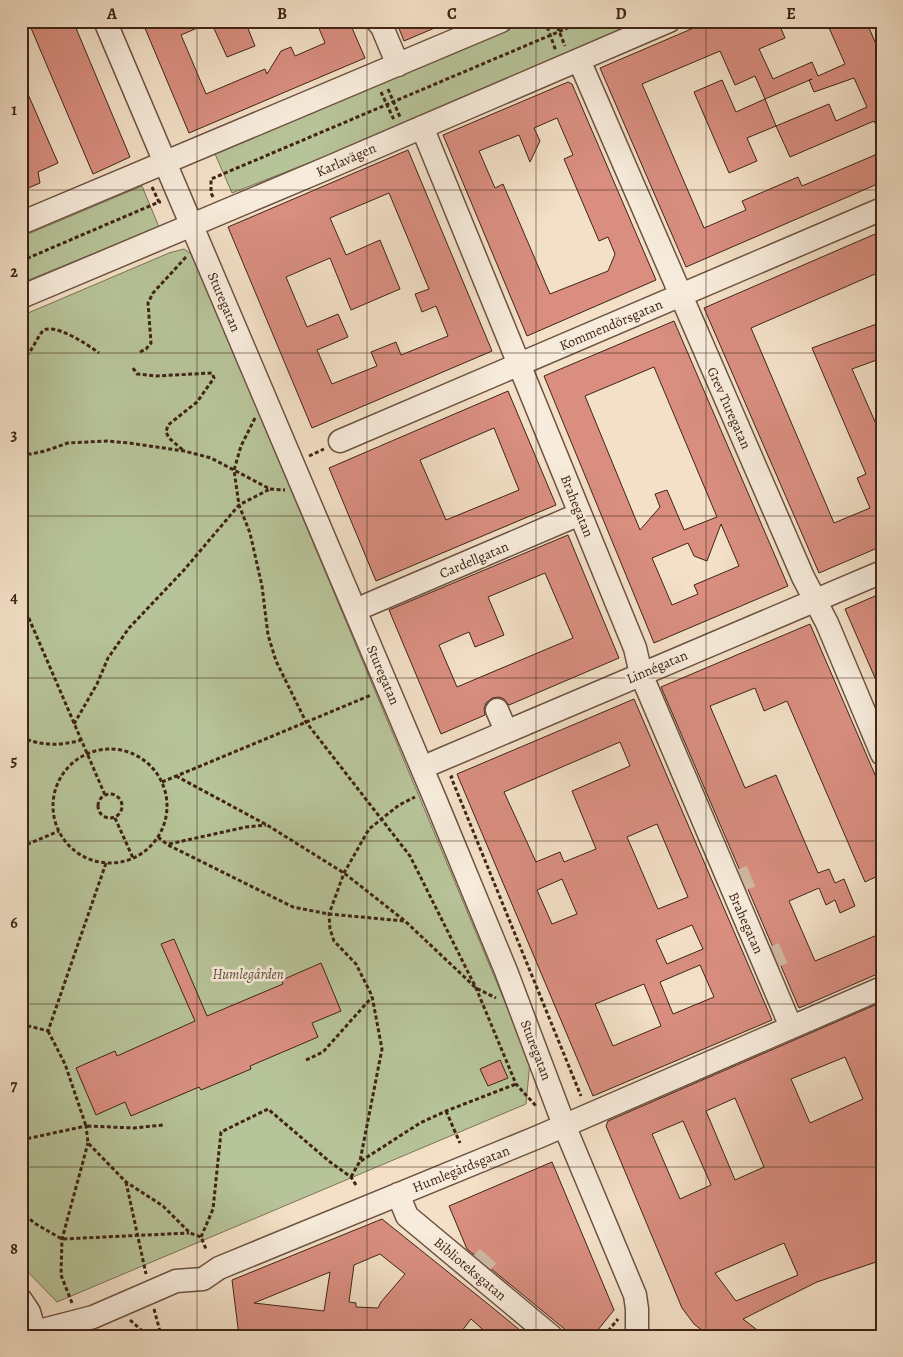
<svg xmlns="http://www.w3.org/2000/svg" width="903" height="1357" font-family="Alegreya,serif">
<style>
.green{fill:#b7c398;stroke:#7c7456}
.building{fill:#d98e80;stroke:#402415;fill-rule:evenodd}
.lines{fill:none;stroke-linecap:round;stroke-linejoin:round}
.minor-tunnel{stroke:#cfbaa3;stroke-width:22;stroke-dasharray:22 11;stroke-linecap:butt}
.minor-casing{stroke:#6d5342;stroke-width:25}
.path{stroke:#402415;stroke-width:3;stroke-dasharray:4 2.5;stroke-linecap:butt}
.minor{stroke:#f7ebdb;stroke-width:22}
.grid{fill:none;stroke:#402415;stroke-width:1;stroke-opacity:0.55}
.labels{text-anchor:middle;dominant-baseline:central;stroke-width:5;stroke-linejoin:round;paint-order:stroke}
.street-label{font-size:14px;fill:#402415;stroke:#f7ebdb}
.park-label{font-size:14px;font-style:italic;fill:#5e4c36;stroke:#f7ebdb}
.neatline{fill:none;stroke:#402415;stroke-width:2}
.grid-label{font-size:16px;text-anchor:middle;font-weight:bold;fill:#402415}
</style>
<rect width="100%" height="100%" fill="#f3e0c7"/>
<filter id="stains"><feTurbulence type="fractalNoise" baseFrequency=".004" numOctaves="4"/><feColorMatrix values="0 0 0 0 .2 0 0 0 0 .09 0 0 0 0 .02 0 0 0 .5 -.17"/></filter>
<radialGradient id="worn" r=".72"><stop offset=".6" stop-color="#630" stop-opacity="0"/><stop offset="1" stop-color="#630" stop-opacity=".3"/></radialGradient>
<path class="green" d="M525 21H644L352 146 232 193 215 154Z
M142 186 159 227 21 283V237Z
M184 249 193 255 530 1062 526 1104 57 1302 21 1265V316L169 253Z"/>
<path class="building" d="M28 21H73L130 157 93 174Z
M142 21H245L255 46 227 57 211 22 181 35 206 94 265 69 267 74 281 51 291 47 295 56 325 43 316 21H349L365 58 189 133Z
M396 21H451L404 41Z
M710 21H778L785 38 759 49 773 79 812 62 818 76 845 64 826 21H866L882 58V138L874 121 790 157 776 126 829 104 836 121 867 107 854 78 814 92 809 80 812 79 765 99 776 126 747 138 757 161 729 173 694 92 722 80 736 112 765 99 755 76 735 85 720 51 642 84 704 228 746 210 742 201 798 177 802 186 882 152V182L686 267 600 68Z
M21 78 58 163 38 172 40 183 21 191Z
M568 82 572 84 656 280 527 336 443 135ZM557 118 573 155 564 159 599 241 608 237 615 254 608 271 550 294 503 184 495 188 479 151 519 135 530 162 540 141 534 128Z
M408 150 492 351 312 428 228 227ZM389 193 429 289 415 294 422 312 436 306 448 336 401 355 396 342 371 352 377 366 332 384 317 350 348 337 338 314 307 327 286 277 330 258 351 310 400 289 380 240 346 255 330 218Z
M882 231V271L751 328 834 523 870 508 857 478 866 474 812 348 882 322V358L852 369 876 424 882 420V546L819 573 704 308Z
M674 321 788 586 654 643 544 376ZM654 367 717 517 684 530 667 490 655 494 660 507 640 530 585 396ZM721 524 739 566 694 585 698 594 672 605 652 558 688 543 694 556 707 561Z
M508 391 556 505 376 581 329 468ZM494 428 519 490 446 520 420 460Z
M568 535 619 658 509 705 504 699 499 697 492 698 486 703 484 709 485 715 441 734 389 610ZM545 573 573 638 457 687 439 645 469 632 475 647 504 635 488 597Z
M882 593V694L845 609Z
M810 624 882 791V874L865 882 787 701 764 711 755 688 710 706 745 788 776 775 818 873 829 869 835 883 844 879 855 906 840 913 835 900 826 905 819 888 789 901 815 961 882 933V972L799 1008 661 687Z
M634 699 772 1020 593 1096 457 774ZM620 742 630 766 572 791 596 849 564 862 560 852 536 862 504 792ZM657 824 688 897 658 909 627 837ZM562 879 577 914 552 924 537 890ZM692 925 703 949 667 964 656 940ZM700 965 714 997 673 1014 660 982ZM644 984 661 1026 613 1046 595 1004Z
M174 939 207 1016 283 984 282 980 321 963 341 1011 312 1023 318 1037 250 1066 251 1069 225 1080 201 1090 199 1087 131 1116 125 1102 96 1115 76 1068 115 1051 117 1056 195 1021 161 944Z
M882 1002V1260L817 1282 743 1319 765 1336H709L694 1324 682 1308 606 1126 608 1121ZM845 1057 863 1099 810 1123 791 1079ZM735 1098 764 1167 735 1180 706 1111ZM683 1121 711 1185 680 1199 652 1134ZM784 1243 798 1275 736 1301 715 1273Z
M500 1060 508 1078 488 1086 480 1069Z
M552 1162 614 1310 593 1336H573L467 1249 449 1206Z
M382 1219 493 1308 527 1336H490L471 1319 458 1336H239L232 1280ZM380 1254 405 1274 381 1302 378 1308 356 1307V1303L349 1302 354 1265ZM330 1272 324 1311 254 1303Z"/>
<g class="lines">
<path class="minor-tunnel" d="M739 881 751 876
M774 957 783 953
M481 1264 488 1256"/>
<g class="minor-casing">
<path id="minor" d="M105 21 435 799 506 971 564 1125 635 1295 637 1309V1336
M377 21 382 27 398 65
M579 60 803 577 827 623 882 754
M422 127 635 648 641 674 791 1027
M21 223 501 21
M21 297 325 169 669 21
M340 441 882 209
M367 605 580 514
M497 710 506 731
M433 763 882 572
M398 1194 407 1216 551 1336
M21 1300 29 1312 36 1336
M35 1332 93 1317 176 1281 203 1279 219 1268 538 1137 882 988"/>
</g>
<path class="path" d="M545 21 556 51
M555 21 565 46
M388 89 400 117
M381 92 394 120
M152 187 159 202
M213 197 211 193V179L584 21
M21 261 159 202H161
M140 352 146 349 151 343 148 303 153 293 186 257
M21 360C32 353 35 341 42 332 51 320 90 346 99 353
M133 368 137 374 156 376 212 373 214 378 197 402 168 425 166 432 169 438 184 451
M255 418 241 446 234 470 239 505 250 533 262 586 268 635 276 661 306 722 410 856 476 988 516 1084 536 1106
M21 454H31L45 451 68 443 107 441 129 443 184 451 211 458 270 489 285 490
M309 456 324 449
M21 600 105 795
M74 724 97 684 108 658 129 628 184 570 239 505 270 489
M21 737C40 746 61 746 81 740
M53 806a57 57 0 1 1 114 0a57 57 0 1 1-114 0Z
M176 776 267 825 344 873 405 921 476 988 496 998
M453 776 451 777 581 1096
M162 782 371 695
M98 806a12 12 0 1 1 24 0a12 12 0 1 1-24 0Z
M115 818 133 858
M158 837 168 845 293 907 329 914 404 921
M169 844 246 827 266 825
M21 847 59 831
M21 1024 48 1031 106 863
M48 1031 65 1064 86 1126 134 1128 163 1125
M306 1060 323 1052 372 997
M446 1111 460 1143
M21 1140 86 1126 88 1143 126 1182 163 1206 190 1233 201 1237 206 1249
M361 1161 420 1123 446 1111 516 1084
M351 1177 360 1161 382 1049 372 996 356 964 334 941 330 929 329 914 344 873 369 829 399 805 415 797
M126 1182 146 1274
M21 1210 34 1223 62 1239 189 1233
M201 1237 213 1209 221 1132 268 1109 330 1162 351 1177 356 1185
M72 1303 61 1275 62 1239 88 1143
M154 1309 161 1335
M130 1320 148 1336
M106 1333 128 1335 198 1336
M604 1336 618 1319"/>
<use href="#minor" class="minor"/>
</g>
<path class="grid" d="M197 21V1336M367 21V1336M536 21V1336M706 21V1336M21 190H882M21 353H882M21 516H882M21 678H882M21 841H882M21 1004H882M21 1167H882"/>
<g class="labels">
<g class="street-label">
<text transform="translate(346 160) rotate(-24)">Karlavägen</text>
<text transform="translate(224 302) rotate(67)">Sturegatan</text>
<text transform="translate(611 325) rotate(-23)">Kommendörsgatan</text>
<text transform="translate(729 408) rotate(66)">Grev Turegatan</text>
<text transform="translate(577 506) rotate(68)">Brahegatan</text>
<text transform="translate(474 560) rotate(-23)">Cardellgatan</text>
<text transform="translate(657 667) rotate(-23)">Linnégatan</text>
<text transform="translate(383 675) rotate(67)">Sturegatan</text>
<text transform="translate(746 923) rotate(66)">Brahegatan</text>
<text transform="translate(536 1050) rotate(69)">Sturegatan</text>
<text transform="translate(461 1169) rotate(-22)">Humlegårdsgatan</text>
<text transform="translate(470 1269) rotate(40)">Biblioteksgatan</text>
</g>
<g class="park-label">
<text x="248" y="974">Humlegården</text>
</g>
</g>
<rect width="903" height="1357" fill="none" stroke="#f3e0c7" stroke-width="55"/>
<rect x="28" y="28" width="848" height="1302" class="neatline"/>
<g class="grid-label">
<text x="112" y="19">A</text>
<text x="282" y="19">B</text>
<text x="452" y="19">C</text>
<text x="621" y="19">D</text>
<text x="791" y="19">E</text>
<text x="14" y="115">1</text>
<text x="14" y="277">2</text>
<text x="14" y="440">3</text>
<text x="14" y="603">4</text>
<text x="14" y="766">5</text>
<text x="14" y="928">6</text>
<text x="14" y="1091">7</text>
<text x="14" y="1254">8</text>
</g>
<rect width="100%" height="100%" filter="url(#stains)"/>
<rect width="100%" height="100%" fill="url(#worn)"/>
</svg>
